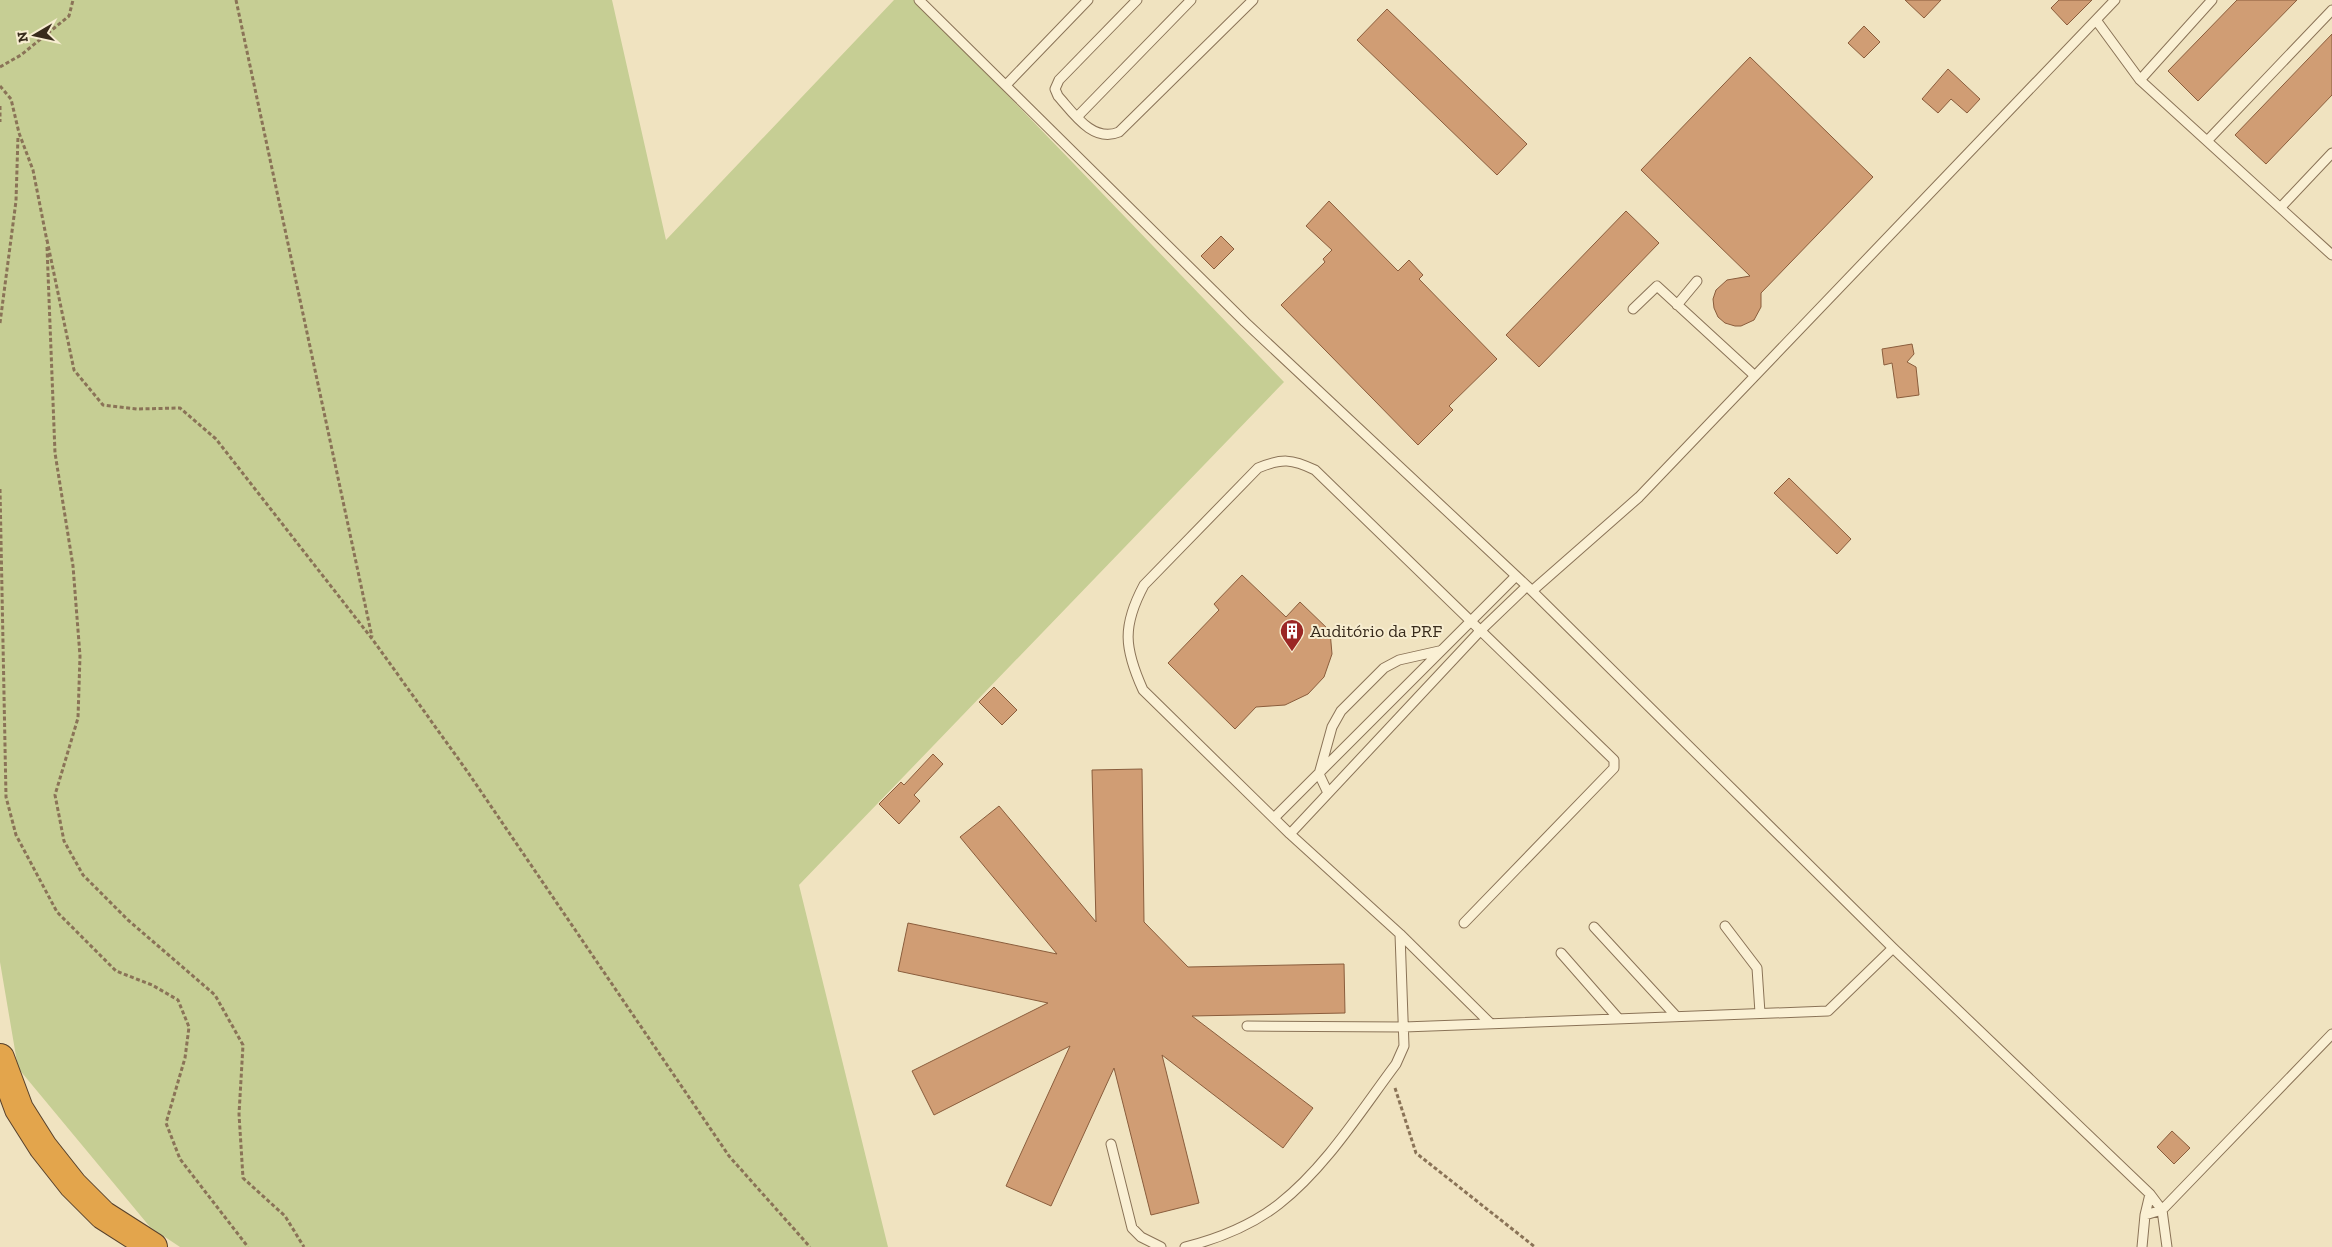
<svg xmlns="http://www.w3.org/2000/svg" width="2332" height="1247" font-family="'Zilla Slab',serif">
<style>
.green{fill:#c6ce94}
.building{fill:#d09d74;stroke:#8a5d3c}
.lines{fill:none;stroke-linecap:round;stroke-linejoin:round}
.lane-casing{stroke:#8a7357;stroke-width:11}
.highway-casing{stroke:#57412c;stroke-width:30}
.path{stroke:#8a7357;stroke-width:3;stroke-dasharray:4 2.5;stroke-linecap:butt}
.lane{stroke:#faf0d4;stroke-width:9}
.highway{stroke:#e3a54c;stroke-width:28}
.labels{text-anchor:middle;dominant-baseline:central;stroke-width:4;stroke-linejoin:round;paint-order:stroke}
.poi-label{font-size:18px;fill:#382b1c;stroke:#f7edd0;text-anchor:start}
</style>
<rect width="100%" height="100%" fill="#f0e3c0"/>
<path class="green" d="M0 0H612L666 240 894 0H916L1284 382 799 885 888 1247H180L150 1227 18 1068 0 962Z"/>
<path class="building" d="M1905 0H1941L1924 18Z
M2059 0H2092L2067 25 2051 8Z
M2237 0H2297L2198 101 2168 71Z
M1387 9 1527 144 1497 175 1357 40Z
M1864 26 1880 42 1864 58 1848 43Z
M2332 34V95L2266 164 2235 135Z
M1750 57 1873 177 1761 293V307L1754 320 1741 326H1735L1725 323 1718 317 1714 308 1713 299 1716 290 1727 280 1750 276 1641 170Z
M1948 69 1980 99 1967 113 1951 99 1938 113 1922 99Z
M1329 201 1398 271 1409 260 1423 275 1419 279 1497 359 1449 406 1453 410 1418 445 1281 305 1325 262 1323 259 1332 250 1306 226Z
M1626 211 1659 243 1539 367 1506 335Z
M1221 236 1234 249 1214 269 1201 256Z
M1912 344 1914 354 1907 362 1916 367 1919 395 1897 398 1892 363 1884 365 1882 349Z
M1789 478 1851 539 1837 554 1774 493Z
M1242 575 1286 617 1300 602 1330 631 1332 654 1324 677 1308 694 1285 705 1256 707 1235 729 1168 663 1219 610 1214 604Z
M994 687 1017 710 1002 725 979 702Z
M933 754 943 764 914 795 920 801 899 824 879 804 901 782 904 785Z
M1142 769 1144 922 1188 967 1344 964 1345 1013 1192 1016 1313 1108 1283 1148 1162 1055 1199 1203 1151 1215 1114 1068 1051 1206 1006 1186 1070 1046 934 1115 912 1071 1048 1003 898 971 908 923 1057 954 960 837 999 806 1096 922 1092 770Z
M2172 1131 2190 1148 2174 1164 2157 1147Z"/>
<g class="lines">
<g class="lane-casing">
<path id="lane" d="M919 0 1245 322 1527 586 1893 948 2150 1194 2162 1210 2167 1247
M1137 0 1059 80 1055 89 1058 96C1074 114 1093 143 1119 132L1253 0
M2096 20 2140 80 2332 255
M2140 80 2212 0
M1006 85 1088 0
M1077 117 1191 0
M2208 140 2332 10
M2281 207 2332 153
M1677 305 1697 281
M1633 309 1657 286 1755 376
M1532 591 1639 497 2115 0
M1328 793 1319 774 1332 727 1341 711 1384 668 1399 660 1439 651
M1274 818 1516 576
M1290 834 1480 631 1527 586
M1725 926 1757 968 1760 1013
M1594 927 1676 1016
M1400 934 1290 834 1143 690C1124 648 1122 626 1144 585L1258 468C1282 458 1292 459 1315 470L1614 760V768L1464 923
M1561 953 1618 1018
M1247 1026 1404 1027 1828 1011 1893 948
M1111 1144 1132 1228 1141 1237 1161 1247
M2145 1215 2162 1210 2332 1034
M1185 1247C1217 1239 1252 1225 1279 1204 1326 1167 1360 1112 1396 1064L1404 1046 1400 934 1490 1023
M2142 1247 2145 1215 2150 1194"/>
</g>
<g class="highway-casing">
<path id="highway" d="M0 1058 19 1109 43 1147 73 1185 103 1215 153 1247"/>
</g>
<path class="path" d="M236 0 372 637
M0 67 21 55 69 16 73 0
M0 86 11 99 19 133 33 170 47 241
M0 106V122
M47 240 74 370 103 405 137 409 180 408 216 439 373 640 467 771 729 1156 810 1247
M47 247 55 453 73 566 80 656 78 718 55 795 64 841 83 875 128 920 215 995 243 1045 239 1114 243 1178 285 1216 304 1247
M0 323 16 201 18 136
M0 489 6 797 16 835 57 912 116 971 152 985 178 1000 189 1027 185 1058 166 1123 180 1159 248 1247
M1395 1088 1416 1153 1535 1247"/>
<use href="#lane" class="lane"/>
<use href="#highway" class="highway"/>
</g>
<defs>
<g id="building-pin" transform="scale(1.25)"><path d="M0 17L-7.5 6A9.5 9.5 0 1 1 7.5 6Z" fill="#9b2725" stroke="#f7edd0"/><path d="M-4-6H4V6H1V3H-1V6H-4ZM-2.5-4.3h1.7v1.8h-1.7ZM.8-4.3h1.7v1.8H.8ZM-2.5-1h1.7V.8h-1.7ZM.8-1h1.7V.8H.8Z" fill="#fff"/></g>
</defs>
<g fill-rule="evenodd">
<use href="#building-pin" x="1292" y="631"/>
</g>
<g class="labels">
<g class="poi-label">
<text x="1310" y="631">Auditório da PRF</text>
</g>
</g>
<g transform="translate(35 35) rotate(261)" stroke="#f7edd0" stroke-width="4" paint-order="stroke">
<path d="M0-4L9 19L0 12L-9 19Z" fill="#382b1c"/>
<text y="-8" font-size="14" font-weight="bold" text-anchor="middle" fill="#382b1c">N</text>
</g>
</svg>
